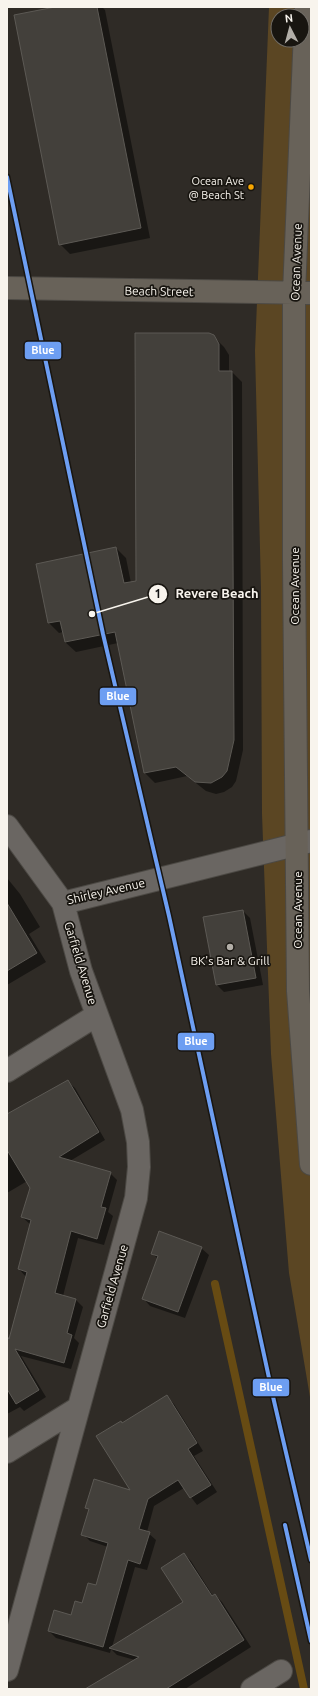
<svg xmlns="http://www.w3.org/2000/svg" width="318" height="1696" font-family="Ubuntu,sans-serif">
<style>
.green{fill:#5b4623;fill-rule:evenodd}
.shadow{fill:#0007}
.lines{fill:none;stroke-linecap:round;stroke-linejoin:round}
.stream{stroke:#674b13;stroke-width:8}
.building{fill:#43403b;stroke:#5c5954}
.minor-casing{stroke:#4c4944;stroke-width:24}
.major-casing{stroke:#4c4944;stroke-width:24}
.minor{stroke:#6a6662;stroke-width:22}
.major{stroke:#686259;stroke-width:22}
.metro-1-casing{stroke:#181510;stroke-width:7}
.metro-1{stroke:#6d9ef2;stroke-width:4}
.bus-dot{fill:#f7a600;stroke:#181510;stroke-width:1.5}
.poi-dot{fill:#b2aea7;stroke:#181510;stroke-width:1.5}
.labels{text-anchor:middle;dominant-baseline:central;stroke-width:3.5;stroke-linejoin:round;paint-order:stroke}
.bus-label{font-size:11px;fill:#f8f4ed;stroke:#181510;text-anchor:end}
.street-label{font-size:12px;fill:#f8f4ed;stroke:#181510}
.poi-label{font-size:12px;fill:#f8f4ed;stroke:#181510}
.leader{fill:none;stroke:#f8f4ed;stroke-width:1.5}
.callout-dot{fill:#f8f4ed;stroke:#181510;stroke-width:1.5}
.mark-label{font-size:12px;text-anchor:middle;font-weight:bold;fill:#111}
.callout-label{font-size:13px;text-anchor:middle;font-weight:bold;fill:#f8f4ed;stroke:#181510;stroke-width:3.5;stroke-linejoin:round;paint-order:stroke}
.line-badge{stroke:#181510;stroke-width:1.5}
.badge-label{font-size:11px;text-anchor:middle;font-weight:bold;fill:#fff}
</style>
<rect width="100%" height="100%" fill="#2f2b26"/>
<path class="green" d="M269 7H311V1403L289 1273 271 1054 262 814 261 588 255 351ZM278 16H302V40H278Z"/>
<path class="shadow" d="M61 7H102L105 10 150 238 70 254 60 244Z
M213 336 224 347 229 355V372H232L242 382 243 750 236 781 232 787 224 792 216 794 206 791 187 776 155 783 145 773 118 643 76 652 65 642 63 632 59 633 49 623 116 548 126 558 131 583 137 582Z
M7 878 20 894 40 927 29 934 46 962 7 985Z
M243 911 250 918 263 985 224 992 217 985Z
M67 1081 75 1088 105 1140 70 1161 110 1173 117 1180 108 1212 113 1216 104 1245 78 1238 63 1296 76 1300 83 1307 74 1338 79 1343 71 1369 21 1356 46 1397 24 1411 20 1407 7 1414V1352L26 1277 19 1269 31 1225 22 1217 34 1177 7 1193V1116Z
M201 1248 209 1255 185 1318 150 1306 143 1298 158 1259 152 1253Z
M167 1397 174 1404 203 1451 194 1456 217 1492 197 1505 184 1488 154 1506 147 1532 156 1540 147 1570 135 1567 112 1647 184 1602V1554L191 1561 213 1596 215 1595 222 1602 251 1647 185 1689H87L135 1660 117 1655 111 1649 110 1653 56 1638 49 1631 72 1616 96 1586 108 1547 90 1541 83 1534 90 1511 86 1507 132 1491 122 1424Z"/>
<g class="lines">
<path class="stream" d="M215 1284 304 1689"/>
</g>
<path class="building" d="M55 7H97L141 228 59 245 14 15Z
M135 333H209L214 335 219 344V371H232L234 740 227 771 222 777 211 783 195 782 176 767 144 773 115 632 65 642 60 621 48 623 36 564 116 547 124 583 136 581Z
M7 903 37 953 7 971Z
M243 910 256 978 216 985 203 917Z
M68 1080 99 1132 59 1157 111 1172 101 1207 106 1208 97 1239 71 1231 55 1293 76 1299 67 1333 72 1335 64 1363 15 1349 39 1390 16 1404 7 1389V1336L9 1339 27 1272 18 1269 31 1220 21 1217 30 1188 7 1150V1114Z
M159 1231 202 1247 178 1312 142 1299 158 1256 151 1254Z
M167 1395 197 1443 188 1449 211 1485 190 1498 178 1480 148 1499 139 1529 150 1532 140 1564 128 1560 103 1647 48 1631 54 1610 71 1615 75 1601 82 1603 88 1583 96 1585 108 1543 81 1535 89 1509 85 1508 94 1479 130 1490 96 1436 121 1421 122 1423Z
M184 1553 212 1596 215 1594 244 1640 166 1689H85L139 1657 109 1648 183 1602 161 1568Z"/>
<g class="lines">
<g class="minor-casing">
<path id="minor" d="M7 826 63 903 81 971 132 1110 138 1142 139 1167 136 1198 7 1670
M63 903 311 841
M7 1071 97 1015
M7 1452 78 1408
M252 1689 281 1671"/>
</g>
<g class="major-casing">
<path id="major" d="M306 7 294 293V561L298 991 311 1164
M7 288 311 293"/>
</g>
<use href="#minor" class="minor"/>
<use href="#major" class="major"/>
<g class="metro-1-casing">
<path id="metro-1" d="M7 177 103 634 169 916 274 1401 311 1560
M285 1525 311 1641"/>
</g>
<use href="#metro-1" class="metro-1"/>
</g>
<circle class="bus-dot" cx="251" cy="187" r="3.5"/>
<circle class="poi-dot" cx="230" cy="947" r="4"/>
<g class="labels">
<g class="bus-label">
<text x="244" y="181">Ocean Ave<tspan x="244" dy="14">@ Beach St</tspan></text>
</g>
<g class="street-label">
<text transform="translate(296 262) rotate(-88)">Ocean Avenue</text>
<text transform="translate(159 291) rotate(1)">Beach Street</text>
<text transform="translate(294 586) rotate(-90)">Ocean Avenue</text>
<text transform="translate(106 891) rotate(-13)">Shirley Avenue</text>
<text transform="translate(297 910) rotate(-90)">Ocean Avenue</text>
<text transform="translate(81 963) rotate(73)">Garfield Avenue</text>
<text transform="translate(112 1286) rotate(-74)">Garfield Avenue</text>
</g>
<g class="poi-label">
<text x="230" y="960">BK's Bar &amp; Grill</text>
</g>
</g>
<path class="leader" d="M92 614L158 594"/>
<g class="callout-dot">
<circle cx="92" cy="614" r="4"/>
<circle cx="158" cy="594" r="10"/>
</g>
<g class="mark-label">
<text x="158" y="598">1</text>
</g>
<g class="callout-label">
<text x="217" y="598">Revere Beach</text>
</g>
<g class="line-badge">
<rect x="24" y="341" width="38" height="19" rx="4" fill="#6d9ef2"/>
<rect x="99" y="687" width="38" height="19" rx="4" fill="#6d9ef2"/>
<rect x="177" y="1032" width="38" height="19" rx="4" fill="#6d9ef2"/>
<rect x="252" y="1378" width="38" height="19" rx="4" fill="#6d9ef2"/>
</g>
<g class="badge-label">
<text x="43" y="354">Blue</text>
<text x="118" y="700">Blue</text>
<text x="196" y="1045">Blue</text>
<text x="271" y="1391">Blue</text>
</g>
<rect width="318" height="1696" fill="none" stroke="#f8f4ed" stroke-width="16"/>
<g transform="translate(290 28) rotate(354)"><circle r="19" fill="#181510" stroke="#726e68"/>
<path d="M0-3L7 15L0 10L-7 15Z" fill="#b2aea7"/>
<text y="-6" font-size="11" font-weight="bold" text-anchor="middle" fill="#f8f4ed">N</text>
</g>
</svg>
